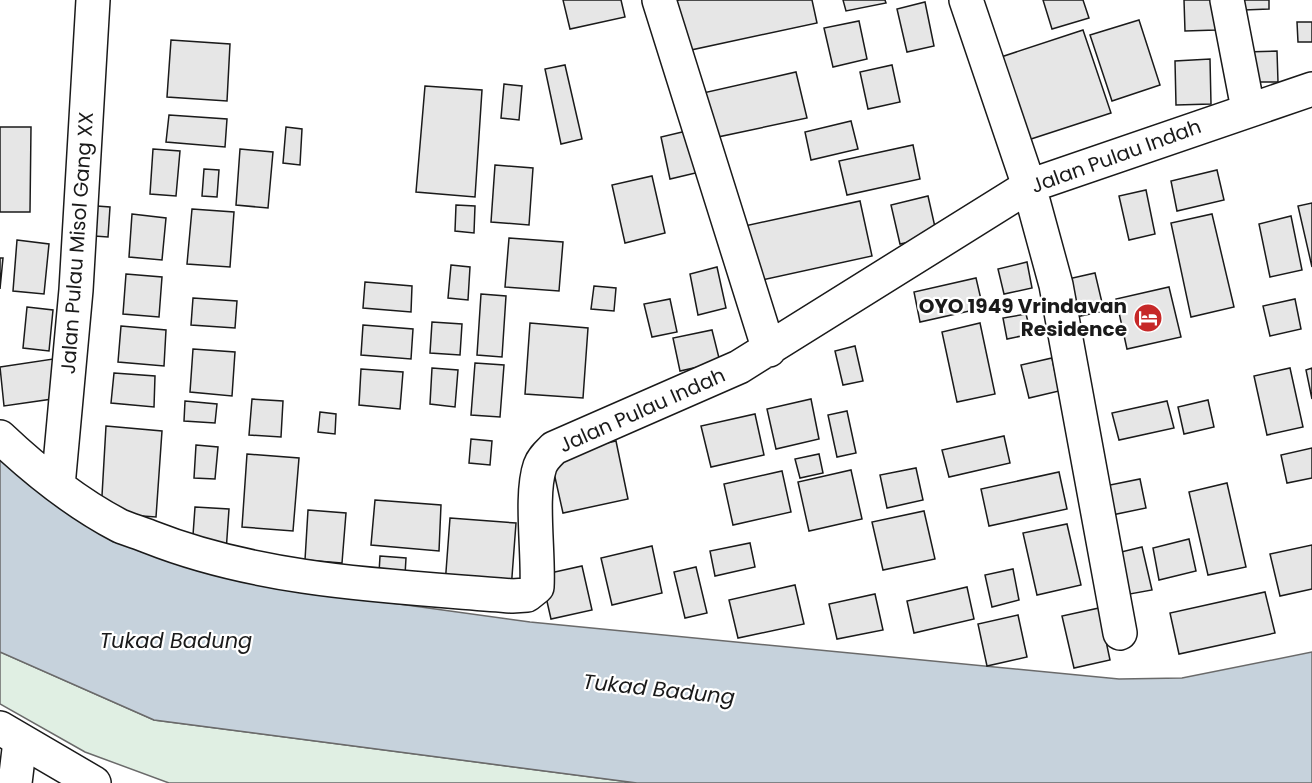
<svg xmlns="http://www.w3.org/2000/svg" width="1312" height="783" font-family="Poppins,sans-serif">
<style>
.green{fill:#e0efe3;stroke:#6a6a6a;stroke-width:1.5}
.water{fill:#c6d2dc;stroke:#6a6a6a;stroke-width:1.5}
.building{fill:#e6e6e6;stroke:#1a1a1a;stroke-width:1.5}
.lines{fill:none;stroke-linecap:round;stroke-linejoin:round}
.minor-casing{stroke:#1a1a1a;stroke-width:36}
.trunk-casing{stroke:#1a1a1a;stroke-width:36}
.minor{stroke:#fff;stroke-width:33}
.trunk{stroke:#fff;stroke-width:33}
.labels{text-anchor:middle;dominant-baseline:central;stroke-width:4.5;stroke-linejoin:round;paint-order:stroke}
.street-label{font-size:20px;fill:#1a1a1a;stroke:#fff}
.poi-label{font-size:20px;font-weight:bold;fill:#1a1a1a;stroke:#fff;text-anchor:end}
.water-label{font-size:21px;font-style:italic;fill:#1a1a1a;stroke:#fff}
</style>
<rect width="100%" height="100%" fill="#fff"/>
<path class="green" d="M0 652 154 720 637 783H169L85 752 0 704Z"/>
<path class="water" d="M0 458 9 467 105 524 348 597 530 622 1119 679 1182 678 1312 652V783H637L154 720 0 652Z"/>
<path class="building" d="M563 0H621L625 17 570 29Z
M679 0H812L817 23 677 53 666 3Z
M843 0H885L886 3 846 11Z
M1043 0H1083L1089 18 1052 29Z
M1184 0H1216V30L1185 31Z
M1244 0H1269V9L1244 10Z
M925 2 934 46 907 52 897 9Z
M1139 20 1160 85 1112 101 1090 35Z
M859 21 867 59 833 67 824 28Z
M1297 22H1312V42H1298Z
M1083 30 1111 113 1028 140 1001 57Z
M171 40 230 44 227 101 167 97Z
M1277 51 1278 82H1245L1244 52Z
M1210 59 1211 104 1176 105 1175 61Z
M565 65 582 139 561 144 545 69Z
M892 65 900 102 868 109 860 72Z
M796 72 807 118 713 138 703 93Z
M504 84 522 86 519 120 501 118Z
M425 86 482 90 475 197 416 192Z
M169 115 227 119 225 147 166 142Z
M851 121 858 149 811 160 805 132Z
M0 127H31L30 212H0Z
M286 127 302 129 300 165 283 163Z
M695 129 704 171 670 179 661 137Z
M913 145 920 179 847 195 839 161Z
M153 149 180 151 176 196 150 194Z
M240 149 273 152 268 208 236 205Z
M495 165 533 168 529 225 491 222Z
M204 169 219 170 217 197 202 196Z
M1217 170 1224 200 1177 211 1171 181Z
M652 176 665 233 625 243 612 185Z
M1146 190 1155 234 1129 240 1119 196Z
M928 196 937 236 900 244 891 205Z
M860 201 872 256 753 282 740 227Z
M1312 203V267L1298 206Z
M83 205 110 207 108 237 80 235Z
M456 205 475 206 474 233 455 231Z
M192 209 234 212 230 267 187 264Z
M132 214 166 218 162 260 129 257Z
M1212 214 1234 307 1191 317 1171 223Z
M1291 216 1302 270 1270 277 1259 224Z
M509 238 563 242 559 291 505 287Z
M17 240 49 244 44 294 13 291Z
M0 258H3L0 289Z
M1027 262 1032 288 1004 294 998 269Z
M451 265 470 267 468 300 448 298Z
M717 267 726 308 698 315 690 274Z
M1095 273 1104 311 1076 317 1068 279Z
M126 274 162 277 159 317 123 314Z
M976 278 983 308 920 322 914 292Z
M365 282 412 286 411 312 363 308Z
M594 286 616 288 614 311 591 309Z
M1169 287 1181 337 1127 349 1116 299Z
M481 294 506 296 502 357 477 355Z
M193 298 237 301 235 328 191 325Z
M670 299 677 332 652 337 644 304Z
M1295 299 1301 329 1270 336 1263 306Z
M27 307 53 310 49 351 23 348Z
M1026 314 1031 334 1007 339 1003 318Z
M432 322 462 324 460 355 430 353Z
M530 323 588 328 583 398 525 394Z
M980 323 995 394 957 402 942 332Z
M363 325 413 329 411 359 361 355Z
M121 326 166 330 164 366 118 362Z
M712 330 720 362 680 371 673 338Z
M855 346 863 381 843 385 835 351Z
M193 349 235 352 232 396 190 392Z
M1052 358 1059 391 1029 398 1021 365Z
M53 359 59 398 4 406 0 367Z
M475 363 504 365 500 417 471 415Z
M432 368 458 370 455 407 430 404Z
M1290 368 1303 427 1267 435 1254 376Z
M1312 368V399L1306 370Z
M361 369 403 372 400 409 359 405Z
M114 373 155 376 154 407 111 403Z
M252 399 283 401 281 437 249 435Z
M811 399 819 439 776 449 767 409Z
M1208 400 1214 427 1184 434 1178 407Z
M185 401 217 404 215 423 184 421Z
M1167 401 1174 428 1119 440 1112 413Z
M847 411 856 453 837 457 828 415Z
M320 412 336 414 335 434 318 432Z
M755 414 764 455 711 467 701 426Z
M106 426 162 431 156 517 101 513Z
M1004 436 1010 463 949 477 942 450Z
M471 439 492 441 490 465 469 463Z
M616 441 628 499 563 513 550 455Z
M196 445 218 447 215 479 194 478Z
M1312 448V478L1287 483 1281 455Z
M247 454 299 458 293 531 242 527Z
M819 454 823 473 800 478 795 459Z
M916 468 923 500 887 508 880 475Z
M851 470 862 519 809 531 798 482Z
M782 471 791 512 733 525 724 484Z
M1059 472 1067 509 989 526 981 489Z
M1140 479 1146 508 1107 516 1100 487Z
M1227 483 1246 567 1208 575 1189 492Z
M375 500 441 505 439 551 371 545Z
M195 507 229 509 226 552 192 549Z
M308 510 346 513 342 563 305 560Z
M924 511 935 559 883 570 872 522Z
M450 518 516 523 511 590 445 585Z
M1067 524 1081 585 1037 595 1023 533Z
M1189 539 1196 571 1159 580 1153 548Z
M750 543 755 567 715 576 710 551Z
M1312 545V589L1280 596 1270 554Z
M652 546 662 593 612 605 601 558Z
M1142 547 1152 590 1130 594 1121 552Z
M380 556 406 558 405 575 379 573Z
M582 566 592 610 551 619 541 575Z
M696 567 707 613 685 618 674 572Z
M1013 569 1019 600 992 607 985 575Z
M795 585 804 624 738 638 729 600Z
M967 587 974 619 914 633 907 601Z
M1265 592 1275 633 1179 654 1170 613Z
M875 594 883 630 837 639 829 604Z
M1099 608 1110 660 1074 668 1062 616Z
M1018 615 1027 657 987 666 978 624Z"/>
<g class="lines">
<g class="minor-casing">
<path id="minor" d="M659 0 769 350
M966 0 1029 186 1056 285 1120 633
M1227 0 1248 109
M0 437C36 471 76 503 120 526 130 530 140 533 150 537 264 582 391 586 512 596L527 595 537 587C539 554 530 495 540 466 543 458 548 454 554 448L739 367 1029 186 1312 89
M58 486 76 290 93 0
M15 783 20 741"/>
</g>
<g class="trunk-casing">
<path id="trunk" d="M0 728 94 783"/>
</g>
<use href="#minor" class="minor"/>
<use href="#trunk" class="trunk"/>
</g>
<defs>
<g id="hotel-disc" transform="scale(1.5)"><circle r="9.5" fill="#c62828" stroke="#fff"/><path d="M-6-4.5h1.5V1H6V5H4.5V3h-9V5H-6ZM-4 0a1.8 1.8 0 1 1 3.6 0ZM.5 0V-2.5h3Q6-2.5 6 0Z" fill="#fff"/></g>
</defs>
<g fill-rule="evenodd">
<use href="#hotel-disc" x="1148" y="318"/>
</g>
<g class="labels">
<g class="street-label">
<text transform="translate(1116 156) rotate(-20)">Jalan Pulau Indah</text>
<text transform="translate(77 243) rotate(-86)">Jalan Pulau Misol Gang XX</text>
<text transform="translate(642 410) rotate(-24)">Jalan Pulau Indah</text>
</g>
<g class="poi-label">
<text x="1127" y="306">OYO 1949 Vrindavan<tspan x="1127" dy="23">Residence</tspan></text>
</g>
<g class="water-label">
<text x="176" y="640">Tukad Badung</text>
<text transform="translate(659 689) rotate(6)">Tukad Badung</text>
</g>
</g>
</svg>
